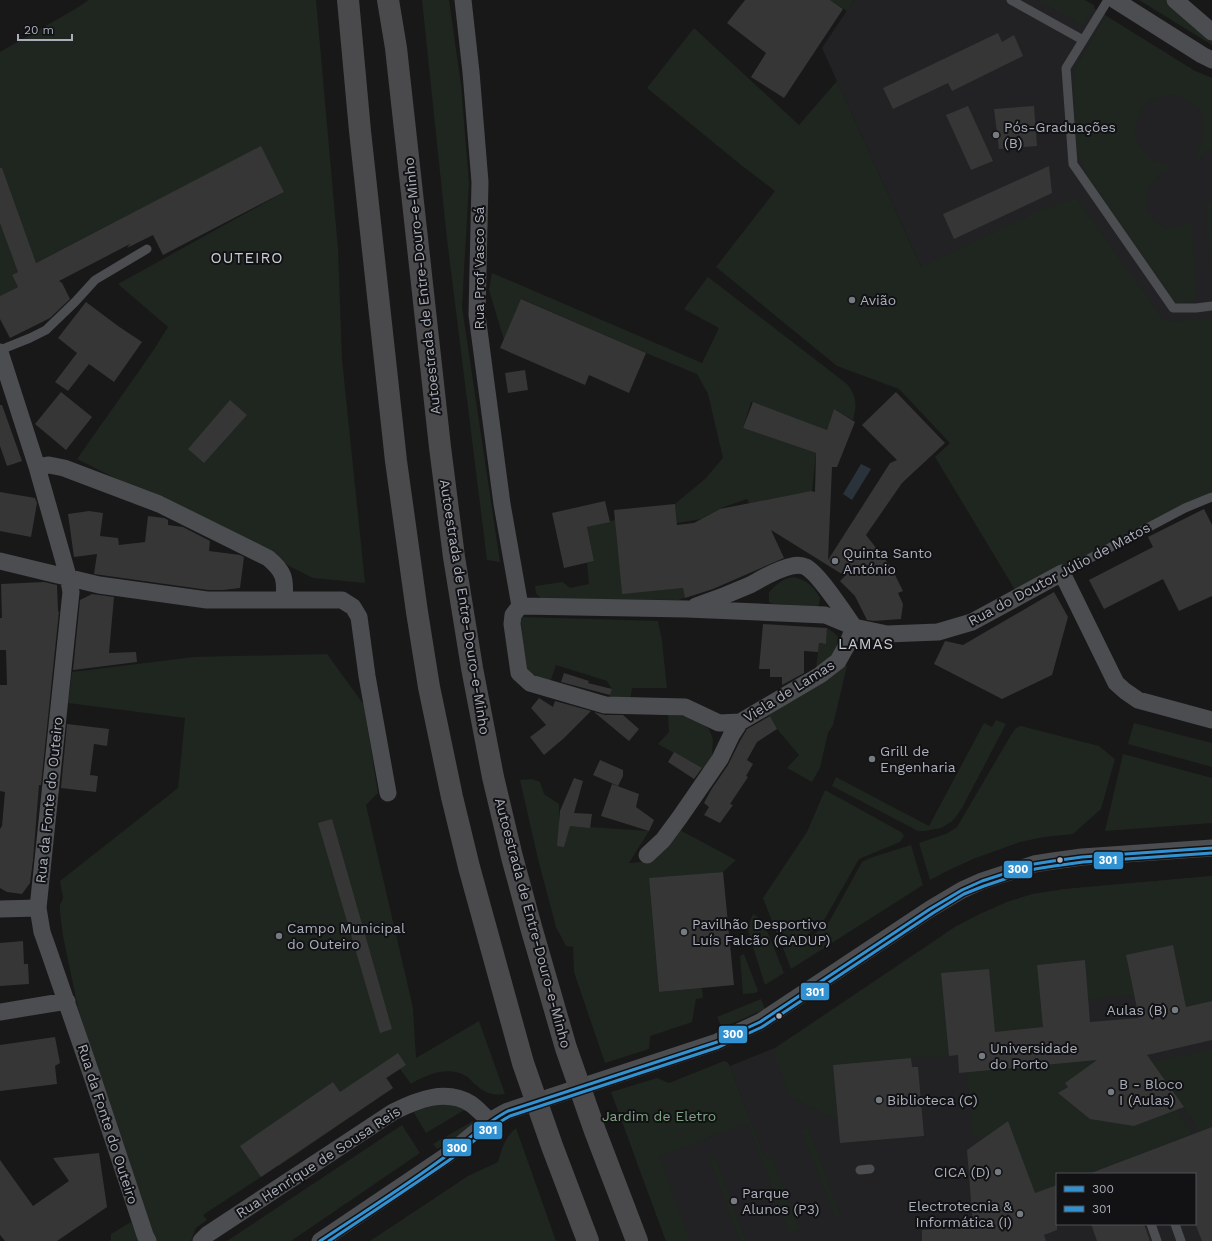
<svg xmlns="http://www.w3.org/2000/svg" width="1212" height="1241" font-family="'Work Sans',sans-serif">
<style>
.built{fill:#222224;fill-rule:evenodd}
.green{fill:#1e261f}
.water{fill:#2a333b}
.building{fill:#363637}
.lines{fill:none;stroke-linecap:round;stroke-linejoin:round}
.lane{stroke:#4c4d51;stroke-width:9}
.street{stroke:#4c4d51;stroke-width:17}
.highway{stroke:#4a4a4d;stroke-width:22}
.bus-1-casing{stroke:#121214;stroke-width:6}
.bus-2-casing{stroke:#121214;stroke-width:6}
.bus-1{stroke:#3292d1;stroke-width:3}
.bus-2{stroke:#3292d1;stroke-width:3}
.poi-dot{fill:#767a81;stroke:#121214;stroke-width:1.5}
.bus-dot{fill:#a9aeba;stroke:#121214;stroke-width:1.5}
.labels{text-anchor:middle;dominant-baseline:central;stroke-width:4;stroke-linejoin:round;paint-order:stroke}
.poi-label{font-size:14px;fill:#a9aeba;stroke:#121214;text-anchor:start}
.street-label{font-size:14px;fill:#a9aeba;stroke:#121214}
.park-label{font-size:14px;fill:#7fa582;stroke:#121214}
.neighbourhood-label{font-size:15px;letter-spacing:1px;fill:#cacdd5;stroke:#121214}
.line-badge{stroke:#121214;stroke-width:1.5}
.badge-label{font-size:11px;text-anchor:middle;font-weight:bold;fill:#fff}
</style>
<rect width="100%" height="100%" fill="#181818"/>
<path class="built" d="M854 0H1081L1195 71 1212 78V492L921 267 822 48Z
M1212 876V1241H666L637 1163 750 1120 730 1066 777 1047 955 927 980 914 1007 902 1033 894 1065 889ZM1057 1174H1195V1224H1057Z"/>
<path class="green" d="M89 0H316L338 249 342 359 365 583 313 578 77 459 153 351 168 327 118 284 284 192 261 147 12 275 18 287 0 296V52L77 8Z
M422 0H449L461 85 469 183 462 307 500 562 487 560 447 239Z
M830 0H854L847 11Z
M1038 0H1085L1095 6 1083 26Z
M1139 0H1175L1212 32V45Z
M1106 16 1195 71 1212 78V148C1204 151 1204 157 1197 160L1196 156C1198 146 1204 139 1204 130 1205 120 1202 111 1195 105 1184 94 1163 92 1150 101 1135 112 1130 136 1143 150 1145 153 1148 157 1151 159 1157 162 1165 164 1171 166L1168 170 1158 175 1149 187 1145 199V209L1153 220 1167 228 1181 226 1192 221 1196 301 1175 303 1087 176 1079 156 1075 129 1074 70Z
M694 28 799 125 837 81 921 267 1039 211 1076 198 1164 321 1212 319V492L1181 507 1020 598 935 457 950 443 899 389 837 366 716 267 775 191 741 165 647 88Z
M1210 203H1212V266H1211L1206 205Z
M492 273 702 363 719 328 684 309 708 277 847 384C857 397 857 405 853 420L834 409 827 430 751 402 743 428 816 453 812 491 751 503H749L747 499 724 507 701 519 677 523 675 504 705 479 723 458 708 394 697 374 646 353 522 299 504 340 489 290Z
M619 519 616 530 622 593 683 588 685 598 678 600 541 599 536 593 535 586 563 582 570 588 589 584 587 563 594 561 587 527Z
M793 577C807 580 814 587 820 598L819 605 816 607 773 604 769 602V592C777 584 782 579 793 577Z
M521 617 658 621 662 641 667 688H632L630 702 608 701 612 689 607 681 556 665 549 685 522 668Z
M827 628C838 635 841 637 839 651L816 669 819 643 826 644Z
M327 654 364 705 378 793 366 805 413 1008 416 1058 479 1021 505 1094C493 1096 485 1093 476 1085 472 1082 469 1077 464 1075 448 1066 425 1075 411 1084L400 1069 387 1078 393 1088 279 1166 278 1165 261 1177 203 1215 207 1220 196 1228 191 1241H155L145 1222 78 1008 63 936 60 912V905L63 898 60 881 178 788 185 718 68 703 72 672 194 657Z
M841 665 847 666 833 725 828 733 820 768 812 782 787 768 799 755 777 729 769 715Z
M668 715 693 717 709 729 713 739 712 756 703 769 658 744 669 732Z
M996 720 1006 724 962 808 955 818 951 822 941 828 925 831H918L832 786 836 777 929 826 984 723 992 727Z
M1134 723 1212 743V767L1128 744Z
M1021 726 1099 746 1115 759 1101 809 1073 834 1044 837 1020 842 973 859 947 871 930 880 919 843 946 834 957 827 1011 735 1016 728Z
M1123 754 1212 778V823L1105 831Z
M532 779 540 782 544 794 559 804V825L649 831 629 863 652 861 678 829 736 860 723 872 649 879 659 992 702 988 703 998 696 999 692 1022 650 1036 649 1049 605 1063 574 972 573 947 566 946 556 927 538 859 520 780Z
M825 790 901 832 904 836 900 842 859 859 823 922 807 935 781 944 763 898 807 832Z
M911 845 923 885 791 969 783 948C801 941 816 936 829 922L862 862 870 858Z
M1212 876V1001L1186 1007 1173 945 1126 956 1134 995 1088 999 1085 961 1037 965 1043 1027 995 1032 941 974 949 1056 911 1058 833 1065 838 1120 790 1096 774 1054 775 1048 955 927 980 914 1007 902 1033 894 1065 889Z
M753 914 763 921 784 973 765 985 748 931 749 924Z
M744 954 758 991 755 993 743 994 740 956Z
M761 999 765 1009 722 1028 717 1017Z
M1212 1049V1127L1201 1132 1152 1062Z
M724 1061 727 1062 730 1066 765 1159 772 1157 799 1229 789 1233 748 1123 659 1156 690 1241H666L611 1092 657 1078 669 1083Z
M1093 1061 1094 1063 1059 1093 1092 1119 1130 1125 1151 1075 1193 1134 1086 1174H1057V1185L1011 1202 1031 1182 1008 1121 985 1137 973 1138 967 1072Z
M443 1103 466 1109 426 1133 413 1111Z
M473 1121V1125L469 1130 437 1149 433 1144Z
M402 1125 420 1153 291 1241H227Z
M516 1128 556 1241H370L468 1176 498 1162C502 1149 505 1137 516 1128Z
M809 1129 841 1218H835L802 1130Z
M714 1155 746 1241H740L709 1157Z
M131 1222 140 1241H111V1234Z"/>
<path class="water" d="M861 464 871 469 852 500 843 494Z"/>
<path class="building" d="M745 0H830L843 9 784 98 751 77 766 53 727 23Z
M998 33 1002 42 1014 35 1023 56 952 91 948 83 893 109 883 88Z
M968 106 993 161 971 170 946 115Z
M1034 106 1037 146 999 149 994 109Z
M261 146 284 192 163 255 153 235 127 248 130 244 59 281 62 283 70 299 50 318 10 338 0 319V296L18 287 12 275 18 272 0 223V168H2L36 263Z
M1049 166 1052 193 954 239 943 214Z
M521 299 646 353 629 393 589 375 585 385 500 348Z
M86 302 118 326 142 342 114 382 89 364 68 391 55 382 77 353 58 338Z
M525 370 528 390 508 393 505 373Z
M61 392 92 417 66 450 35 424Z
M896 392 945 443 902 483 866 535 891 567 903 591 898 593 903 604 901 619 874 621 867 620 855 596 840 581 845 576 771 530 784 558 713 589 685 598 683 588 622 594 614 510 675 504 677 525 694 523 720 509 811 491 815 492 816 453 743 428 753 402 827 430 834 409 855 422 837 467H832L828 560 890 463 897 460 862 425Z
M230 400 247 415 204 463 188 449Z
M0 405H2L22 461 7 466 0 446Z
M0 492 35 498 37 503 31 537 0 531Z
M605 501 610 522 587 527 594 561 564 568 552 513Z
M1204 509 1212 525V596L1179 611 1163 579 1104 609 1089 580 1153 547 1148 537Z
M89 511 103 513 100 536 118 538 119 545 145 542 148 516 164 518 168 520V525L183 527 210 541 209 551 240 555 244 557 240 588 223 590H208L94 574 97 554 74 557 68 514Z
M44 582 57 585 58 612 59 611 41 785H39L33 860 30 883 22 894 7 892 0 888V829L2 826 5 792 0 791V685H7L6 650H0V618H2L1 584Z
M1054 592 1068 617 1052 675 1002 699 934 664 945 641 963 645Z
M92 594 114 597 109 653 136 652 137 662 73 670 80 600Z
M763 624 827 628 826 644 819 643 818 652 804 651V673L782 685V677H770V669H759Z
M564 673 589 681 588 683 612 689 610 695 561 682Z
M539 698 553 707 555 701 591 711 563 739 544 755 530 737 546 725 531 708Z
M594 712 605 715H623L639 729 629 741Z
M770 716 777 729 757 742 747 760 753 764 746 776 748 777 730 804 733 805 720 823 704 815 709 807 704 803 711 790 728 765 740 741 747 729Z
M67 724 109 729 107 746 94 744 90 775 98 776 96 792 61 788Z
M674 752 702 768 694 779 668 762Z
M600 760 623 770V776L618 786 593 775Z
M574 778 583 781 574 813 592 814 590 828 570 826 564 847 557 846 560 811Z
M612 784 639 794 636 807 654 820 649 831 601 816Z
M332 819 392 1029 380 1033 318 823Z
M723 872 734 985 659 992 649 878Z
M23 941 24 964H28L29 984 0 986V943Z
M1173 945 1186 1007 1212 1001V1040L1147 1055 1184 1107 1134 1126 1090 1119 1058 1093 1068 1087 1065 1083 1097 1060 959 1073 958 1055 949 1056 941 973 989 969 995 1032 1043 1027 1037 965 1085 960 1090 1022 1139 1018 1126 955Z
M55 1037 60 1063 55 1066 57 1084 0 1091V1045Z
M398 1053 406 1065 386 1078 393 1088 261 1177 240 1146 333 1082 340 1092Z
M911 1058 912 1067H918L924 1136 840 1143 833 1065Z
M1008 1121 1035 1193 1057 1185V1230L1044 1235 1046 1241H922V1230L973 1226 967 1150Z
M1212 1127V1241H1202L1195 1223V1174H1091V1173Z
M99 1153 107 1207 57 1241H5L0 1235V1160L33 1206 69 1181 53 1158Z
M1091 1224H1144L1150 1241H1097Z"/>
<g class="lines">
<path class="lane" d="M1011 0 1083 40
M1108 0 1066 68 1073 164 1173 308H1196L1212 306
M0 350 30 338 46 330 75 302 95 280 147 249
M1062 573 1185 508 1212 497
M860 1170 870 1169
M1151 1224 1157 1241
M1175 1224 1181 1241"/>
<path class="street" d="M463 0 471 72 480 182 477 315 502 504 520 606
M1115 0 1202 55 1212 60
M1175 0 1212 32
M0 352 37 467 68 576 71 592 38 908 42 932 47 946 92 1076 145 1235 148 1241
M37 467 49 465 64 468 159 504 268 558C284 571 286 579 284 599
M0 561 99 585 207 600H342L353 607 359 617 367 676 388 793
M520 606 687 609 825 615 854 627 887 634 938 632 972 622 1062 573 1116 683 1125 691 1138 700 1212 720
M520 606 513 615 512 624 519 673 530 683 605 705 685 707 719 723 740 722 820 675 838 661 847 645 854 627C845 614 819 574 806 567 802 565 796 565 792 566 777 569 763 578 750 585 732 593 714 600 696 606
M647 855 663 840 680 817 720 759 731 736 740 722
M0 909 38 908
M0 1012 67 1001
M201 1241 208 1234 393 1112C417 1100 446 1088 471 1104 478 1109 484 1116 490 1121
M320 1241 446 1156C466 1141 485 1122 508 1111L717 1042 760 1022 930 909 962 890 982 881 1034 864 1053 861 1082 857 1212 848"/>
<path class="highway" d="M348 0 360 131 396 461 417 612 429 687 452 797 469 867 523 1063 552 1146 588 1241
M388 0 396 48 440 447 454 557 472 668 493 777 512 857 531 927 566 1048 595 1131 637 1241"/>
<g class="bus-1-casing">
<path id="bus-1" d="M320 1241C362 1213 406 1186 446 1156 467 1141 485 1123 508 1111L717 1042 760 1022 930 909 962 890 982 881 1034 864 1053 861 1082 857 1212 848"/>
</g>
<g class="bus-2-casing">
<path id="bus-2" d="M329 1241C369 1214 409 1188 448 1161 469 1146 487 1128 510 1116L719 1047 762 1027 933 913 964 894 984 886 1035 869 1054 866 1083 862 1212 853"/>
</g>
<use href="#bus-1" class="bus-1"/>
<use href="#bus-2" class="bus-2"/>
</g>
<g class="poi-dot">
<circle cx="996" cy="135" r="4"/>
<circle cx="852" cy="300" r="4"/>
<circle cx="835" cy="561" r="4"/>
<circle cx="872" cy="759" r="4"/>
<circle cx="684" cy="932" r="4"/>
<circle cx="279" cy="936" r="4"/>
<circle cx="1175" cy="1010" r="4"/>
<circle cx="982" cy="1056" r="4"/>
<circle cx="1111" cy="1092" r="4"/>
<circle cx="879" cy="1100" r="4"/>
<circle cx="998" cy="1172" r="4"/>
<circle cx="734" cy="1201" r="4"/>
<circle cx="1020" cy="1214" r="4"/>
</g>
<g class="bus-dot">
<circle cx="1060" cy="860" r="3.5"/>
<circle cx="779" cy="1016" r="3.5"/>
</g>
<g class="labels">
<g class="poi-label">
<text x="1004" y="127">Pós-Graduações<tspan x="1004" dy="16">(B)</tspan></text>
<text x="860" y="300">Avião</text>
<text x="843" y="553">Quinta Santo<tspan x="843" dy="16">António</tspan></text>
<text x="880" y="751">Grill de<tspan x="880" dy="16">Engenharia</tspan></text>
<text x="692" y="924">Pavilhão Desportivo<tspan x="692" dy="16">Luís Falcão (GADUP)</tspan></text>
<text x="287" y="928">Campo Municipal<tspan x="287" dy="16">do Outeiro</tspan></text>
<text x="1167" y="1010" text-anchor="end">Aulas (B)</text>
<text x="990" y="1048">Universidade<tspan x="990" dy="16">do Porto</tspan></text>
<text x="1119" y="1084">B - Bloco<tspan x="1119" dy="16">I (Aulas)</tspan></text>
<text x="887" y="1100">Biblioteca (C)</text>
<text x="990" y="1172" text-anchor="end">CICA (D)</text>
<text x="742" y="1193">Parque<tspan x="742" dy="16">Alunos (P3)</tspan></text>
<text x="1012" y="1206" text-anchor="end">Electrotecnia &amp;<tspan x="1012" dy="16">Informática (I)</tspan></text>
</g>
<g class="street-label">
<text transform="translate(479 268) rotate(-90)">Rua Prof Vasco Sá</text>
<text transform="translate(422 286) rotate(-96)">Autoestrada de Entre-Douro-e-Minho</text>
<text transform="translate(1059 574) rotate(-28)">Rua do Doutor Júlio de Matos</text>
<text transform="translate(465 607) rotate(81)">Autoestrada de Entre-Douro-e-Minho</text>
<text transform="translate(789 691) rotate(-32)">Viela de Lamas</text>
<text transform="translate(49 800) rotate(-84)">Rua da Fonte do Outeiro</text>
<text transform="translate(533 923) rotate(75)">Autoestrada de Entre-Douro-e-Minho</text>
<text transform="translate(108 1124) rotate(72)">Rua da Fonte do Outeiro</text>
<text transform="translate(318 1162) rotate(-33)">Rua Henrique de Sousa Reis</text>
</g>
<g class="park-label">
<text x="659" y="1116">Jardim de Eletro</text>
</g>
<g class="neighbourhood-label">
<text x="247" y="258">OUTEIRO</text>
<text x="866" y="644">LAMAS</text>
</g>
</g>
<g class="line-badge">
<rect x="1093" y="851" width="31" height="19" rx="4" fill="#3292d1"/>
<rect x="1003" y="860" width="30" height="19" rx="4" fill="#3292d1"/>
<rect x="800" y="982" width="30" height="19" rx="4" fill="#3292d1"/>
<rect x="718" y="1025" width="30" height="19" rx="4" fill="#3292d1"/>
<rect x="473" y="1121" width="30" height="19" rx="4" fill="#3292d1"/>
<rect x="442" y="1138" width="30" height="19" rx="4" fill="#3292d1"/>
</g>
<g class="badge-label">
<text x="1108" y="864">301</text>
<text x="1018" y="873">300</text>
<text x="815" y="996">301</text>
<text x="733" y="1038">300</text>
<text x="488" y="1134">301</text>
<text x="457" y="1152">300</text>
</g>
<rect x="1056" y="1173" width="140" height="52" fill="#121214" stroke="#4e5056"/>
<rect x="1064" y="1186" width="20" height="6" fill="#3292d1" stroke="#4e5056"/>
<text x="1092" y="1193" font-size="12" fill="#a9aeba">300</text>
<rect x="1064" y="1206" width="20" height="6" fill="#3292d1" stroke="#4e5056"/>
<text x="1092" y="1213" font-size="12" fill="#a9aeba">301</text>
<path d="M18 34v6h54v-6" fill="none" stroke="#a9aeba" stroke-width="2"/>
<text x="24" y="34" font-size="12" fill="#a9aeba" stroke="#121214" stroke-width="3" paint-order="stroke">20 m</text>
</svg>
